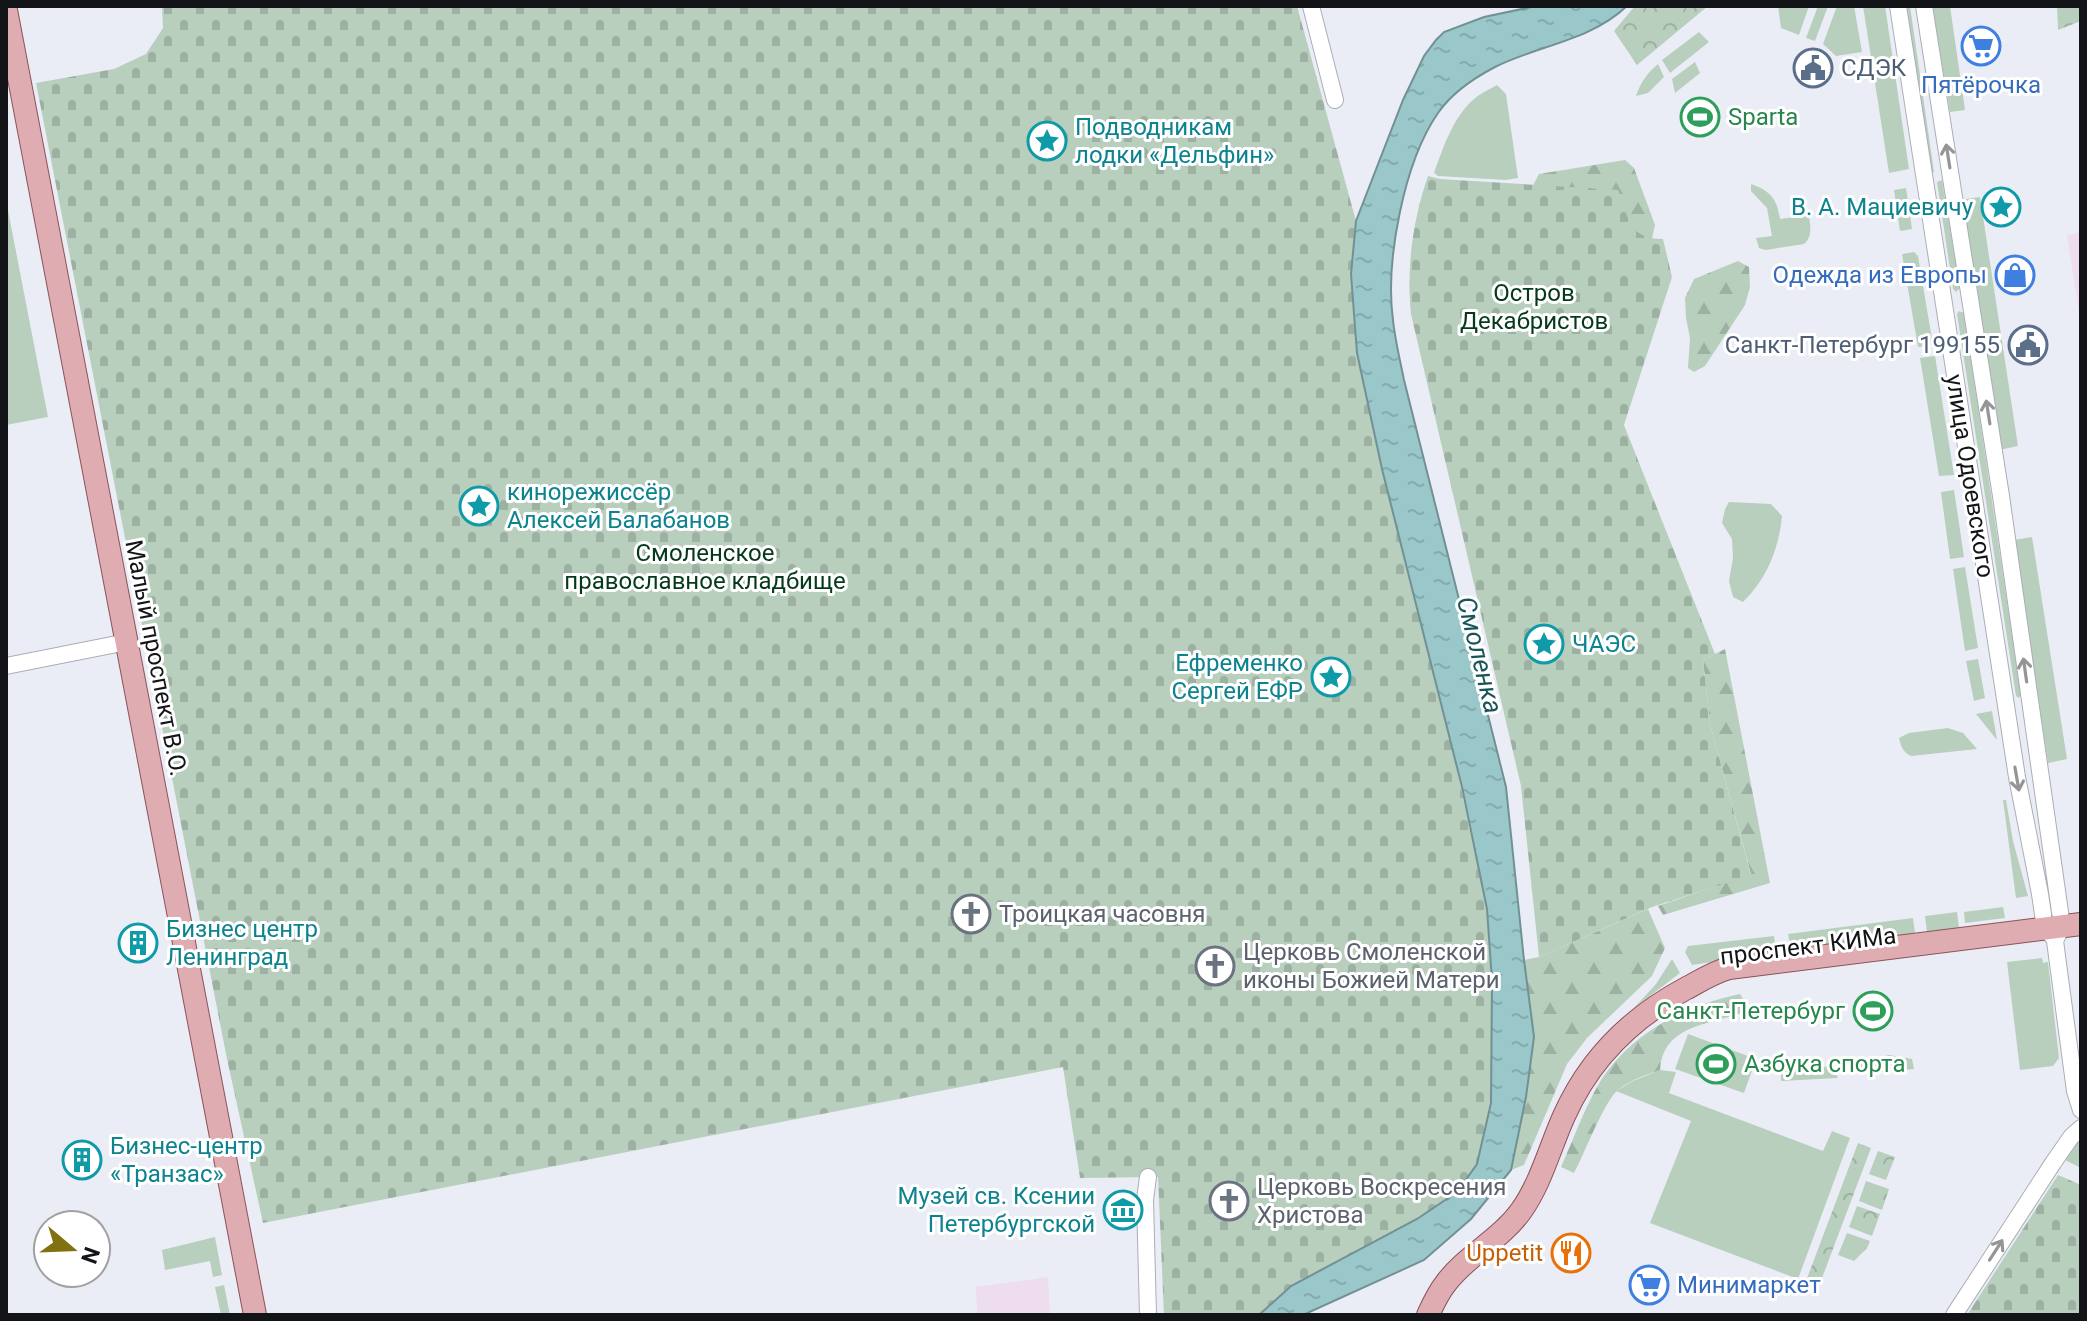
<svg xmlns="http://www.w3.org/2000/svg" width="2087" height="1321" font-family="Roboto,sans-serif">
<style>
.education{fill:#eeddef}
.green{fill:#b8cfbd}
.forest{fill:url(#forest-firs)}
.cemetery{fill:url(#cemetery-stones)}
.park{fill:url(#park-crowns)}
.water{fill:url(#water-ripples);stroke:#729194;stroke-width:2}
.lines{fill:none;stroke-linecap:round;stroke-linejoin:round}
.minor-casing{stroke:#abaeb7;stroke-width:18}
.major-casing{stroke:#8a5359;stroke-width:24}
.minor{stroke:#fff;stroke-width:16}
.major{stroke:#dfacb1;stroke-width:22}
.oneway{stroke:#959597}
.labels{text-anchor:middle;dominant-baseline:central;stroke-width:6;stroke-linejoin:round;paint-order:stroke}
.service-label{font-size:24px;fill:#4e5e75;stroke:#fff;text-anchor:start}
.shop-label{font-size:24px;fill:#366cbe;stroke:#fff}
.leisure-label{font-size:24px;fill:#27864d;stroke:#fff;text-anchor:start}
.culture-label{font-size:24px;fill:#0d838f;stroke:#fff;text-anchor:start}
.park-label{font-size:24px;fill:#053919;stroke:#fff}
.street-label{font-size:24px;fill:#131417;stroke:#fff}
.worship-label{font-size:24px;fill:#5b616d;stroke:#fff;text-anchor:start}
.food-label{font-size:24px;fill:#c56008;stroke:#fff;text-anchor:end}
.water-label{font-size:26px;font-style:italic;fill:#175559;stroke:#fff}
</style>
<defs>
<pattern id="forest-firs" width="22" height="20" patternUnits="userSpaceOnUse" patternTransform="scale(2)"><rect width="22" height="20" fill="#b8cfbd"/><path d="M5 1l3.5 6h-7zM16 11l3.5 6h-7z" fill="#9db1a2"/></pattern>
<pattern id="cemetery-stones" width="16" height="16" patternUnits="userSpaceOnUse" patternTransform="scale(2)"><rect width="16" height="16" fill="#b8cfbd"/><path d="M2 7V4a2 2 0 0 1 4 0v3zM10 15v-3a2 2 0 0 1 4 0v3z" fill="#9db1a2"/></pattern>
<pattern id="park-crowns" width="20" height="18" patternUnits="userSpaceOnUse" patternTransform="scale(2)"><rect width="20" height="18" fill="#b8cfbd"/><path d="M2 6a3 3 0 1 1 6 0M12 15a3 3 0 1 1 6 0" fill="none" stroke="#9db1a2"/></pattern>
<pattern id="water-ripples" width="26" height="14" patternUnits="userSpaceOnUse" patternTransform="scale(2)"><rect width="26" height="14" fill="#9ac7ca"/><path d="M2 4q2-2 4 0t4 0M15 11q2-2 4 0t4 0" fill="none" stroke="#84aaad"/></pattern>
</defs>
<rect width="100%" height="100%" fill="#eaedf6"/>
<path class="education" d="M2081 232V326L2067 235Z
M1048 1277 1050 1315H977L976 1287Z"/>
<path class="green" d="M1778 6H1809L1799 35 1781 28Z
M1818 6H1828L1815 41 1806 38Z
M1837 6H1854L1862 52 1836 56 1823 44Z
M1863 6H1885L1909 169 1889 173Z
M1906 6H1910L1934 172 1930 174Z
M1932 6H1950L1965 110 1950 112Z
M1699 32 1709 42 1670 73 1662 60Z
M1695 62 1700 73 1675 93 1672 79Z
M1658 64 1664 77 1648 93 1636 96C1641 82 1647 73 1658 64Z
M1497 85 1506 94 1518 178 1506 180 1438 176 1434 173C1443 148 1453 117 1474 99 1481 93 1490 89 1497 85Z
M1942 180 1960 288 1956 292 1953 289 1937 182Z
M1751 184C1771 191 1777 199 1780 219L1809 215C1810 225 1813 237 1804 244L1766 250 1759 248 1756 238 1772 236 1767 208 1751 191Z
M1906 188 1912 229 1900 231 1894 190Z
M1980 197 2018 446 1999 450 1960 200Z
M6 200 48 417 6 425Z
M1914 252 1918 256 1933 345 1918 347 1902 254Z
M1959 311 1964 313 2021 695 2019 698 2016 696 1957 314Z
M1935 356 1954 475 1939 476 1920 358Z
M1954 490 1964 557 1950 559 1941 492Z
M1729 502 1771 504 1782 516C1779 548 1767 579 1743 602L1733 597 1729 581 1733 558 1732 539 1722 523 1725 509Z
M2032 537 2067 759 2048 763 2014 540Z
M1965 567 1978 648 1965 651 1953 569Z
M1978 659 1985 698 1974 701 1966 661Z
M1992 711 1997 740 1976 714Z
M1948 728 1963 733 1977 749 1911 756C1903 752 1901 747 1899 738L1909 733Z
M2003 800H2006L2013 841 2028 896 2016 898Z
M2003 907 2005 918 1965 923 1964 912Z
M1957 912 1959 928 1927 932 1925 916Z
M1913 918 1915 934 1791 950 1788 934Z
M1774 936 1776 952 1692 965 1685 952 1688 946Z
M2042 958 2043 963 2048 962 2059 1058 2053 1066 2020 1070 2007 962Z
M1672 959 1680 973 1634 1008 1656 984Z
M1688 1034 1756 1059 1744 1093 1675 1069Z
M1660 1070 1676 1072 1669 1093 1823 1151 1832 1131 1850 1138 1798 1279 1650 1223 1691 1121 1616 1091 1633 1081Z
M2080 1137 2081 1168 2065 1160Z
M215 1237 222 1275 213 1277 210 1261 165 1270 162 1250Z
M224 1285 230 1315H221L215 1287Z"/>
<path class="forest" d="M1625 160 1634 168 1655 225 1651 243 1531 189 1539 174Z
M1738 261 1749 267 1750 287 1745 305 1705 366 1694 372 1688 368 1690 338 1686 318 1685 298 1694 279Z
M1725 649 1770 883 1663 915 1658 906 1751 874 1710 724 1703 660Z
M1648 909 1665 948 1652 976 1587 1038 1567 1064 1524 1165 1511 1170 1526 1097 1534 1037 1524 960 1539 957Z
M1740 994 1745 1002 1744 1012C1710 1025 1663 1024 1660 1070 1646 1075 1631 1080 1619 1089 1605 1099 1584 1155 1574 1173L1561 1167C1573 1140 1583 1112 1597 1087 1627 1035 1683 1006 1740 994Z
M1889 1055 1912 1059 1914 1069 1854 1074 1853 1065Z
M1833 1066 1838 1078 1781 1081V1071Z"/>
<path class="cemetery" d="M162 6H1297L1356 221 1351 274 1487 909 1492 981 1491 1103 1477 1164 1457 1192 1417 1219 1291 1286 1259 1315H1164L1158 1177 1080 1178 1063 1067 263 1223 227 1059 36 83 114 69 146 54 163 28Z
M1428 176 1440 179 1618 190C1629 218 1628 239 1663 239L1672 277 1624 425 1715 654 1703 660 1710 724 1751 875 1652 907 1539 957 1521 786 1411 314C1406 268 1413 219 1428 176Z
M2058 1175 2081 1185V1315H1967Z"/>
<path class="park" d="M1635 6H1708L1637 65 1614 31Z
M2057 6H2081V21L2058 30Z
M1858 1143 1871 1148 1819 1286 1806 1281Z
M1878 1151 1895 1157 1886 1180 1869 1174Z
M1866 1181 1889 1189 1882 1210 1859 1201Z
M1857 1206 1880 1214 1872 1236 1849 1227Z
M1847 1233 1870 1241 1867 1248 1854 1261 1838 1255Z"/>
<path class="water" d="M1536 6H1627C1590 41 1539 45 1495 67 1474 78 1451 94 1438 113 1404 162 1385 261 1393 320 1395 340 1400 360 1404 380L1506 787 1524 960 1534 1037 1526 1097 1511 1170 1471 1219 1424 1260 1303 1315H1259L1291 1286 1417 1219 1457 1192 1477 1164 1491 1103 1492 981 1487 909 1462 787 1382 469 1357 353 1351 274 1356 221 1403 100 1424 56 1436 40 1444 32 1484 17Z"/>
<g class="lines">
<g class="minor-casing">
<path id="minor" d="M1311 6 1335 100
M1898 6 2017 777 2040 894 2045 928 2052 936
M1924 6 2001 496 2062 926 2055 941 2075 1091 2081 1110
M6 666 127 642
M1148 1177 1145 1200 1148 1315
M1954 1315 2053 1163 2071 1137 2081 1128"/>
</g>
<g class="major-casing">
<path id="major" d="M6 10 255 1315
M1428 1315C1433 1304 1438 1293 1446 1283 1467 1255 1500 1240 1521 1211 1541 1183 1550 1147 1564 1116 1589 1060 1631 1018 1685 989 1700 981 1712 973 1729 968L2081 924"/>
</g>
<use href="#minor" class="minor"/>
<use href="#major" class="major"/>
</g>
<defs><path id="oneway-shaft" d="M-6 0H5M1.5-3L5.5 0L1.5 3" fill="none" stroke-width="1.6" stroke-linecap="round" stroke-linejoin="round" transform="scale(2)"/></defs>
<g class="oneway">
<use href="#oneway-shaft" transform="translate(1948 156) rotate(-99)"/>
<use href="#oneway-shaft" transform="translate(1988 412) rotate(-99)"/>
<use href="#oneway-shaft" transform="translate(2025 670) rotate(-98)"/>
<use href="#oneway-shaft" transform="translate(2017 779) rotate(80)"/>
<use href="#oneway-shaft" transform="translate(1996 1250) rotate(-57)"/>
</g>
<defs>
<g id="supermarket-ring" transform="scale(2)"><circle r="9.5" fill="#fff" stroke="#3f7fe0" stroke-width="1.5"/><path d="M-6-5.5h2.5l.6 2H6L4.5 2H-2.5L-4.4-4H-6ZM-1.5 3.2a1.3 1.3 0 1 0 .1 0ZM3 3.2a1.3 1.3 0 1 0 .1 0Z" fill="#3f7fe0"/></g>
<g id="civic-ring" transform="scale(2)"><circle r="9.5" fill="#fff" stroke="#5c6f8a" stroke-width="1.5"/><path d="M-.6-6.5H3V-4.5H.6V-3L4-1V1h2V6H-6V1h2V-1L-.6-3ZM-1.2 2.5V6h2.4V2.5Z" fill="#5c6f8a"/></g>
<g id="stadium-ring" transform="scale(2)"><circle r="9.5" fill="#fff" stroke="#2e9e5b" stroke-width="1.5"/><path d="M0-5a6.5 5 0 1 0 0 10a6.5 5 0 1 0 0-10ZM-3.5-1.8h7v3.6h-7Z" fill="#2e9e5b"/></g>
<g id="sight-ring" transform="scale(2)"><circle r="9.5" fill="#fff" stroke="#0f9aa8" stroke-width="1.5"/><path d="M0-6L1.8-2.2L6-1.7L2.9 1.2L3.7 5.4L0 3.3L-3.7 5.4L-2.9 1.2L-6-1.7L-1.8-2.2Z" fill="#0f9aa8"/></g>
<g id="shop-ring" transform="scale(2)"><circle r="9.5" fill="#fff" stroke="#3f7fe0" stroke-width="1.5"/><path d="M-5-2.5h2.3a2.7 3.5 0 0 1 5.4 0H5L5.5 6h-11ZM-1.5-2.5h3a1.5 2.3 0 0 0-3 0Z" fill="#3f7fe0"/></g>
<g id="church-ring" transform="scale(2)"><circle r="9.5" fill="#fff" stroke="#6b7280" stroke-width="1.5"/><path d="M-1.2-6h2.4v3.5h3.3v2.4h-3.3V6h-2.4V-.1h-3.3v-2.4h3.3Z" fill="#6b7280"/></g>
<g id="building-ring" transform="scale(2)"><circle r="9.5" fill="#fff" stroke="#0f9aa8" stroke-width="1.5"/><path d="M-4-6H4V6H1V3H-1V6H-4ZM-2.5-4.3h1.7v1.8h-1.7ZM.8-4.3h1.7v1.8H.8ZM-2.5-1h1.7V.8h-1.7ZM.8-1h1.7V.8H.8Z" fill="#0f9aa8"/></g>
<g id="museum-ring" transform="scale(2)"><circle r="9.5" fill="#fff" stroke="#0f9aa8" stroke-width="1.5"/><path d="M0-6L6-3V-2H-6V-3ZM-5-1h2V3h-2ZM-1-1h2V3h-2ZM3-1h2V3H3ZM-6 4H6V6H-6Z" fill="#0f9aa8"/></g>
<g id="restaurant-ring" transform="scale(2)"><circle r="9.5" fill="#fff" stroke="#e8710a" stroke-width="1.5"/><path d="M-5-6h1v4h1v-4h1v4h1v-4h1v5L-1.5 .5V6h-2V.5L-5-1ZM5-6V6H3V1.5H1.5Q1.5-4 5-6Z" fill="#e8710a"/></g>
</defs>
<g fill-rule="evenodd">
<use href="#supermarket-ring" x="1981" y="46"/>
<use href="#civic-ring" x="1813" y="68"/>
<use href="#stadium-ring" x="1700" y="117"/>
<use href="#sight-ring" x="1047" y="141"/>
<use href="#sight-ring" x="2001" y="207"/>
<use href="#shop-ring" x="2015" y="275"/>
<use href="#civic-ring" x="2028" y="345"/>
<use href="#sight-ring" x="479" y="506"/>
<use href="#sight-ring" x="1544" y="644"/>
<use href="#sight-ring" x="1331" y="677"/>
<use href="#church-ring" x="971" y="914"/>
<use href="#building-ring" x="138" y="943"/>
<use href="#church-ring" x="1215" y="966"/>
<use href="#stadium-ring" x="1873" y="1011"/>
<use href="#stadium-ring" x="1716" y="1064"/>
<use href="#building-ring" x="82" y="1160"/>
<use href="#church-ring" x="1229" y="1201"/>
<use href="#museum-ring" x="1123" y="1210"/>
<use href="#restaurant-ring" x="1571" y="1253"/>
<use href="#supermarket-ring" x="1649" y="1285"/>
</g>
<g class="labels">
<g class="service-label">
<text x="1841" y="68">СДЭК</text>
<text x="2000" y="345" text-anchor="end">Санкт-Петербург 199155</text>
</g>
<g class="shop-label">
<text x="1981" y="85">Пятёрочка</text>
<text x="1987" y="275" text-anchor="end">Одежда из Европы</text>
<text x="1677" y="1285" text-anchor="start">Минимаркет</text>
</g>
<g class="leisure-label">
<text x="1728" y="117">Sparta</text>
<text x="1845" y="1011" text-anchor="end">Санкт-Петербург</text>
<text x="1744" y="1064">Азбука спорта</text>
</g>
<g class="culture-label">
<text x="1075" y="127">Подводникам<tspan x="1075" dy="28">лодки «Дельфин»</tspan></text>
<text x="1973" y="207" text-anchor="end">В. А. Мациевичу</text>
<text x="507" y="492">кинорежиссёр<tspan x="507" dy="28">Алексей Балабанов</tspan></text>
<text x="1572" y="644">ЧАЭС</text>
<text x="1303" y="663" text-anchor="end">Ефременко<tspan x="1303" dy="28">Сергей ЕФР</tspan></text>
<text x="166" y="929">Бизнес центр<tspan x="166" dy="28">Ленинград</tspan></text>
<text x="110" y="1146">Бизнес-центр<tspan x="110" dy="28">«Транзас»</tspan></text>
<text x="1095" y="1196" text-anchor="end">Музей св. Ксении<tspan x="1095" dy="28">Петербургской</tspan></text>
</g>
<g class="park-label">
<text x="1534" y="293">Остров<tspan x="1534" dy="28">Декабристов</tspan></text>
<text x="705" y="553">Смоленское<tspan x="705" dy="28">православное кладбище</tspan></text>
</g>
<g class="street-label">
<text transform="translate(1970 476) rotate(81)">улица Одоевского</text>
<text transform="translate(156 658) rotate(79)">Малый проспект В.О.</text>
<text transform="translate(1808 946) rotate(-7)">проспект КИМа</text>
</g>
<g class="worship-label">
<text x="999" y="914">Троицкая часовня</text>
<text x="1243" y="952">Церковь Смоленской<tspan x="1243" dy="28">иконы Божией Матери</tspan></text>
<text x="1257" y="1187">Церковь Воскресения<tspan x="1257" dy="28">Христова</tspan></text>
</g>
<g class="food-label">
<text x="1543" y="1253">Uppetit</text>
</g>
<g class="water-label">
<text transform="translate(1480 655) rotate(76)">Смоленка</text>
</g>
</g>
<rect width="2087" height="1321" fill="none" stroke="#131417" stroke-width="16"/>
<g transform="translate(72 1249) rotate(109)"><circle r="38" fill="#ffffff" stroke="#a1a1a2" stroke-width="2"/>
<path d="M0-6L14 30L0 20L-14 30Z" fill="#827111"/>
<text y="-12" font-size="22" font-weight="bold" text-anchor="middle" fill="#131417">N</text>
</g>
</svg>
